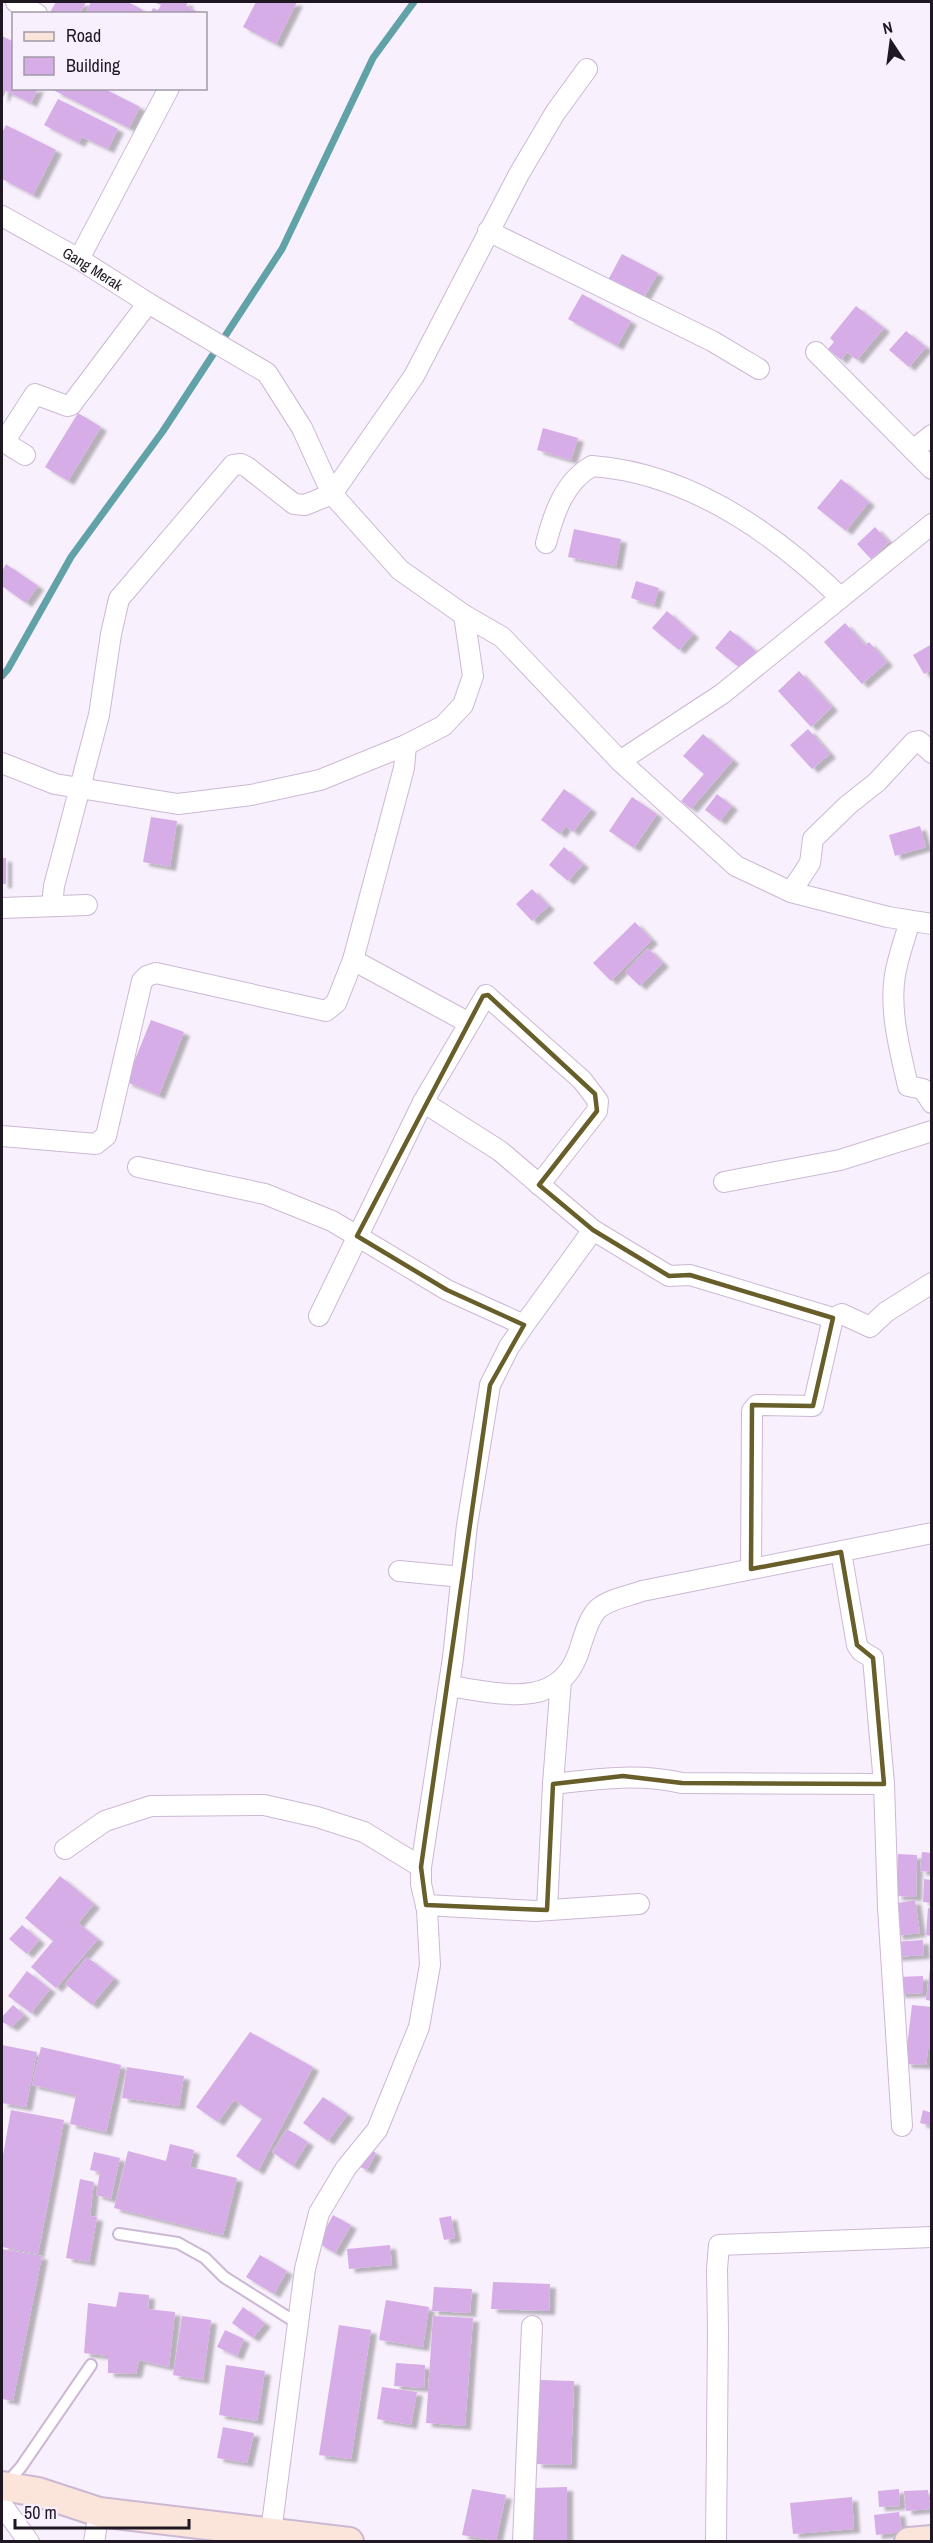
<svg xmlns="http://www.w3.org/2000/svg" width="933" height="2543" font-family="'Archivo Narrow',sans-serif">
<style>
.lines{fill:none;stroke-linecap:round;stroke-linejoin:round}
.stream{stroke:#61a2a9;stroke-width:7}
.building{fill:#d6ade7;filter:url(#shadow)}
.lane-casing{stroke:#ccb8d4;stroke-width:14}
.street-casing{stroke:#ccb8d4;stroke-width:22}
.secondary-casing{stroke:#ccb8d4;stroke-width:32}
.lane{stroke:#fff;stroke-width:10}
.street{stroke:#fff;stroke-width:20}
.secondary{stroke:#fbe5db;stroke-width:28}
.marked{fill:none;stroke:#675e2a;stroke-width:4.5;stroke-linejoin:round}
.labels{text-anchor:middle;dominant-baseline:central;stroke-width:4.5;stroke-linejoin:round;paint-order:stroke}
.street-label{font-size:15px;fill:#1f1722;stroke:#f8f0fc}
</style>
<defs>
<filter id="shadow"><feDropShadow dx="6" dy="4" stdDeviation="1.5" flood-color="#0004"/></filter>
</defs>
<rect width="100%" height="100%" fill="#f8f0fc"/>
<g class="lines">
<path class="stream" d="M2 676 8 669 71 557 163 431 282 249 373 58 414 2"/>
</g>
<path class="building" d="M56 2H86L80 14H49Z
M91 2H128L143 10 141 14H85Z
M153 2H188L186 6 202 14H150L153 8 158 10 161 5Z
M256 2H297L276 44 243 27Z
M2 36 14 42V88H38L31 103 6 91 2 100Z
M56 88H103L140 107 129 128 55 91Z
M58 99 118 129 108 149 82 137 79 143 44 125Z
M6 125 56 150 33 195 2 179V133Z
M622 254 658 273 643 299 608 280Z
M582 294 631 321 617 346 568 319Z
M856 306 884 328 857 360 847 352 841 360 828 349 834 342 830 338Z
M906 331 926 347 909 367 889 350Z
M78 413 101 427 68 481 45 467Z
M543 428 578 438 571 460 537 450Z
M841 479 869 502 846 531 817 508Z
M875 527 889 542 871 559 857 544Z
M574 529 621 539 616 566 568 557Z
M6 564 38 586 26 603 2 586V571Z
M636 581 659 588 654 605 631 598Z
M667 611 693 634 679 650 652 628Z
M845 623 865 645 869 642 887 662 862 684 824 642Z
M730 630 756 651 741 669 715 648Z
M932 644V670L924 674 913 655Z
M799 671 832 707 811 727 778 691Z
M808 729 830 754 812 769 790 745Z
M703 734 733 760 691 809 681 801 704 774 683 756Z
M564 789 591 809 573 832 566 826 560 834 541 820Z
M717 794 732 806 720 821 705 810Z
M632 797 657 814 634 848 609 831Z
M151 817 177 821 170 867 143 862Z
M920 826 926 847 895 856 889 835Z
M564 847 583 864 568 881 549 865Z
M2 858H6V884H2Z
M532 889 549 906 532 921 516 904Z
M635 922 652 940 611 981 593 963Z
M648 948 663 963 640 986 625 972Z
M151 1020 184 1032 159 1095 126 1082Z
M922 1852 932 1853V1872L920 1871Z
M898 1854 917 1855 916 1897 896 1896Z
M60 1876 94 1904 78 1923 98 1939 56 1988 31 1967 53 1941 25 1918Z
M924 1879 932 1880V1903L923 1902Z
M915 1900 920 1933 897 1936 892 1904Z
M928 1908 932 1909V1936L926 1935Z
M22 1925 39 1940 27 1954 9 1939Z
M923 1940 924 1955 895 1957 894 1942Z
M87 1957 114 1978 92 2005 65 1984Z
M930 1968H932V2001L926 2000Z
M27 1971 50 1989 31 2013 8 1996Z
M923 1976V1993L899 1994 898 1977Z
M13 2005 24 2015 12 2027 2 2022V2017Z
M912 2005 932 2007V2050H928L926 2065 905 2064Z
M250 2032 313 2067 258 2171 236 2156 262 2119 234 2100 218 2122 196 2107Z
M2 2045 37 2052 26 2107 2 2103Z
M41 2047 121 2065 106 2132 70 2124 76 2095 32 2085Z
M127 2067 184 2076 179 2106 122 2098Z
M323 2097 348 2114 328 2141 303 2123Z
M11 2110 64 2120 38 2254 2 2247V2161Z
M923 2110 932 2113V2126L920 2123Z
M287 2129 308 2142 293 2166 272 2152Z
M170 2144 194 2150 190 2167 237 2178 223 2235 114 2208 128 2151 166 2161Z
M367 2148 376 2153 367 2170 358 2166Z
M94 2152 120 2158 111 2199 96 2195 100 2172 90 2170Z
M80 2179 94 2182 90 2216 97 2217 89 2262 66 2258Z
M333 2215 351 2225 335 2253 318 2243Z
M451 2216 455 2238 444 2240 439 2218Z
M390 2245 392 2265 349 2269 347 2249Z
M2 2249 42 2256 13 2401 2 2399Z
M260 2255 287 2271 274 2294 246 2277Z
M493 2282 550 2284 549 2311 491 2309Z
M434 2287 472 2289 470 2313 432 2311Z
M119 2292 149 2295 148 2309 175 2312 169 2367 139 2360 136 2374 108 2373V2356L84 2353 88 2303 116 2307Z
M386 2300 429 2307 423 2347 379 2340Z
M243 2307 265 2323 253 2338 232 2323Z
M182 2316 211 2320 203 2380 173 2375Z
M433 2316 473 2318 465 2426 426 2423Z
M339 2325 371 2330 351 2459 319 2455Z
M225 2330 244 2339 237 2356 217 2347Z
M396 2363 425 2365 424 2388 394 2386Z
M226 2365 265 2371 257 2421 219 2415Z
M540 2380 574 2381 571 2465 536 2464Z
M382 2387 417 2392 411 2425 377 2419Z
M223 2427 254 2433 247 2463 217 2458Z
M567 2487V2540H533V2488Z
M472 2489 506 2495 496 2541 462 2535Z
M899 2489 900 2506 879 2507 878 2491Z
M928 2490 930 2509 906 2511 904 2491Z
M852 2497 854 2529 793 2534 790 2503Z
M899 2512 902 2532 876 2535 874 2515Z"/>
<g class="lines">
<g class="lane-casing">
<path id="lane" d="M119 2234 178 2243 205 2258 224 2277 297 2323
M6 2484 21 2467 91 2365"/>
</g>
<g class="street-casing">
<g id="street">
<path d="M16 2 37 14"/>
<path id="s1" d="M2 216 79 259 148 303 267 373 302 428 332 494 400 570 464 615 502 637 620 761 736 866 791 892 888 917 932 924"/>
<path d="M488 231 712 341 759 369"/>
<path d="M79 259 169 88"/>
<path d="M816 352 932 469"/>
<path d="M913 450 932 435"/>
<path d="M25 455 4 442 35 394 67 406 71 405 148 303"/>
<path d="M546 543C554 513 564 482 592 466 688 473 773 532 840 597"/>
<path d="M620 761 722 694 932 524"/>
<path d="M2 763 55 784 178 804 251 795 320 780 406 745 443 726 463 705 473 676 464 615"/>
<path d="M791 892 810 863 813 839 848 805 877 782 914 742 919 741 932 753"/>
<path d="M52 905 54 886 99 715 111 634 119 599 233 465 241 464 247 467 294 504 305 505 332 494 414 376 519 174 555 113 587 69"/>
<path d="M2 908 87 905"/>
<path d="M910 921C905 938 898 957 895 975 889 1010 900 1051 908 1086L923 1089 932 1103"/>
<path d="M353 960 469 1023"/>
<path d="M423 1102 500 1151 593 1230 669 1276 690 1275 833 1318 842 1314 870 1327 886 1312 932 1283"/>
<path d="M2 1136 96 1144 106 1136 142 981 147 976 156 973 326 1011 336 1003 353 960 404 768 406 745"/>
<path d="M138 1167 265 1194 332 1221 447 1290 524 1325"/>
<path d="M724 1182 840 1160 932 1131"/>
<path d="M319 1316 423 1102 486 995 582 1080 598 1101 597 1111 539 1185"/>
<path d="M841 1552 857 1645 861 1651 873 1658 884 1784 888 1907 902 2126"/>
<path d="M751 1569 752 1411 757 1405 813 1406 833 1318"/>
<path d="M399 1571 462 1577"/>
<path d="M449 1686C495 1692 557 1712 578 1654 583 1640 588 1617 599 1608 610 1599 629 1596 642 1591L932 1533"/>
<path d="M553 1784C597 1779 638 1773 682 1783L884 1784"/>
<path d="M65 1849 105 1821 151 1806 264 1805 317 1817 364 1832 421 1867"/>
<path d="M426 1905 535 1911 639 1904"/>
<path d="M547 1910 553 1784 561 1680"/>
<path d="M2 2505 29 2542"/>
<path d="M271 2532 305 2269 319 2213 346 2168 377 2130 419 2027 430 1965 427 1910 421 1884V1867L453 1658 467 1525 490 1385 509 1347 524 1325 593 1230"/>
<path d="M94 2542 99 2512"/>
<path d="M523 2542 532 2326"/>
<path d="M716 2542 718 2331 717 2269 719 2245 932 2237"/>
</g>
</g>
<g class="secondary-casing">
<path id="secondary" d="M2 2486 38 2492 99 2512 349 2542
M909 2542 932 2540"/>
</g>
<use href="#lane" class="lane"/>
<use href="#street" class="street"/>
<use href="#secondary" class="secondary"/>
</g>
<path class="marked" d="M488 995 595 1094 597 1111 539 1185 593 1230 669 1276 690 1275 833 1318 813 1406 752 1405 751 1569 841 1552 857 1645 873 1658 884 1784 682 1783 623 1776 553 1784 547 1910 426 1905 421 1867 490 1385 524 1325 447 1290 357 1236 483 996Z"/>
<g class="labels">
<g class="street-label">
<text stroke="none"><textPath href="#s1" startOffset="105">Gang Merak</textPath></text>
</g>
</g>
<rect width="933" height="2543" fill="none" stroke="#1f1722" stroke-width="6"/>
<rect x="12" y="12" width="195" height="78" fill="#f8f0fc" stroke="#a199a5" stroke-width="1.5"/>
<rect x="24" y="32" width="30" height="9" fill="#fbe5db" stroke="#a199a5" stroke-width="1.5"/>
<text x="66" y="42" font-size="18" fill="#1f1722">Road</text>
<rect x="24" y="57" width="30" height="18" fill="#d6ade7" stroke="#a199a5" stroke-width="1.5"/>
<text x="66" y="72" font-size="18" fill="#1f1722">Building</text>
<g transform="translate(891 42) rotate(347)" stroke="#f8f0fc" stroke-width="4.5" paint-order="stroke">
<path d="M0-4.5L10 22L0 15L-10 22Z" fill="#1f1722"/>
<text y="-9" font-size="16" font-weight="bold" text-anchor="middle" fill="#1f1722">N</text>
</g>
<path d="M15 2519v9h174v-9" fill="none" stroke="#1f1722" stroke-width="3"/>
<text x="24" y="2519" font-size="18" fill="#1f1722" stroke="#f8f0fc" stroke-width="4.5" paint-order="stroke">50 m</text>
</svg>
